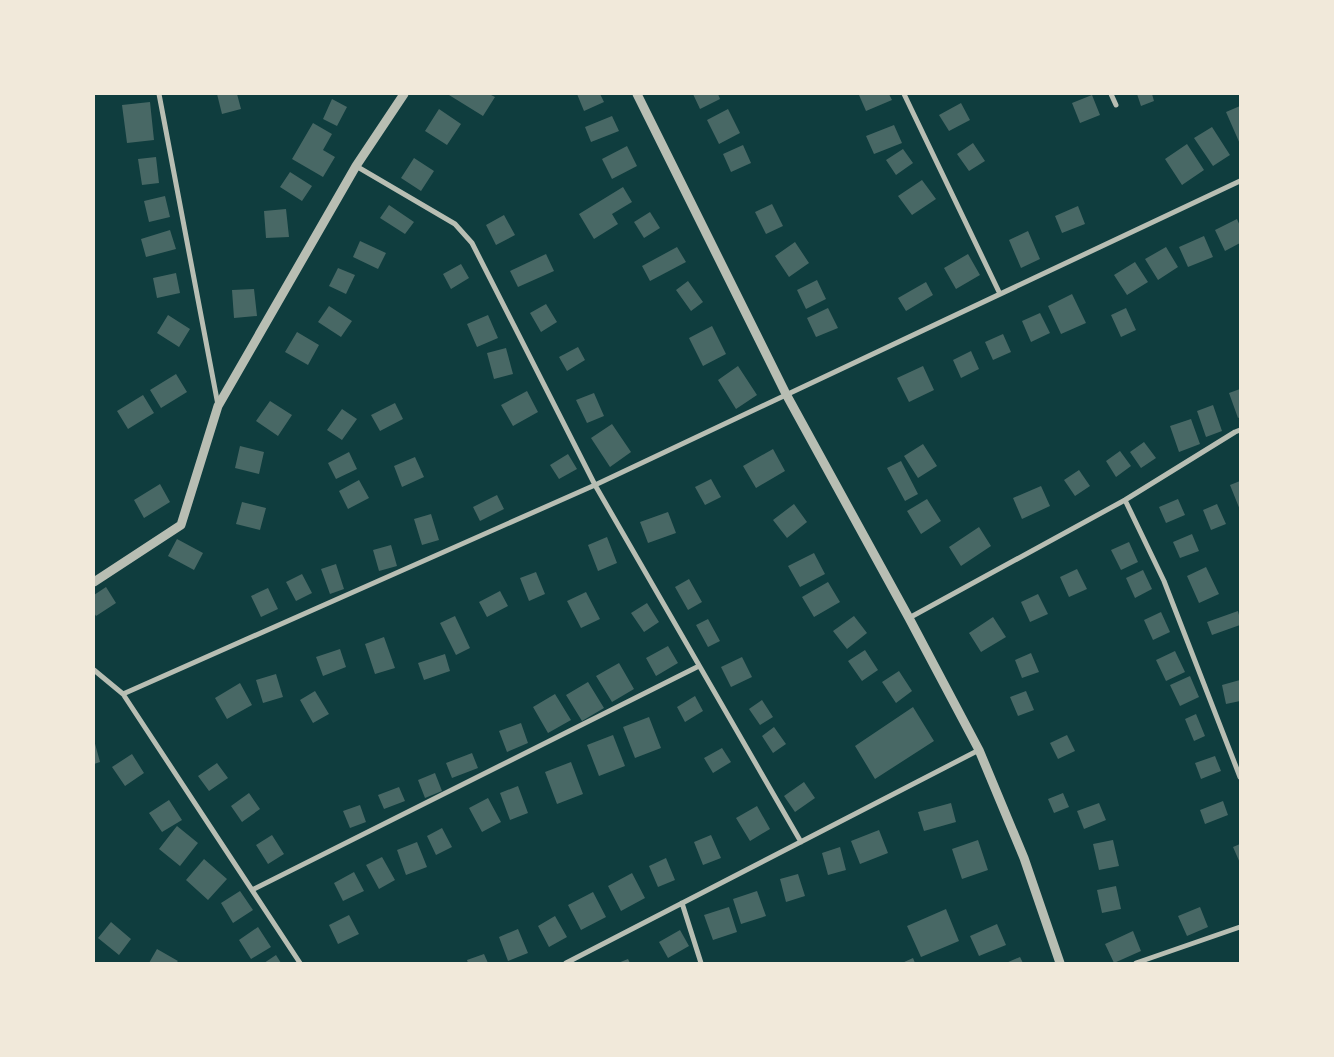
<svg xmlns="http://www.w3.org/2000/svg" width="1334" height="1057" font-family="'Noto Serif',serif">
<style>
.building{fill:#486865}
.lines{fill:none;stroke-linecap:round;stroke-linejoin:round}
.minor{stroke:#b8beb3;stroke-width:5}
.tertiary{stroke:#b8beb3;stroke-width:9}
</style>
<rect width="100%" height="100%" fill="#0f3d3e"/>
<path class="building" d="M217 94H237L241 109 222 114Z
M450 94H489L495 97 483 116 449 95Z
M577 94H600L604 102 584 111Z
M693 94H718L720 99 700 109Z
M862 94H889L892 100 866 111 859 95Z
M1137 94H1152L1154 101 1141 106Z
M1092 95 1100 115 1080 123 1072 103Z
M332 99 347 107 337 126 323 119Z
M150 102 154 140 127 143 122 105Z
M961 103 970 120 949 131 939 115Z
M1240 106V144L1226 112Z
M439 109 461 124 447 145 425 131Z
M728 109 740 133 719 144 707 120Z
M612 116 619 131 591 142 585 127Z
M313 123 332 134 323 150 335 157 323 177 292 159Z
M894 125 902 143 874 154 866 136Z
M1212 127 1230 155 1213 166 1194 138Z
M973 143 985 161 969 171 957 154Z
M1187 144 1204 170 1182 185 1165 159Z
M743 145 751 163 731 172 723 154Z
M627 146 637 166 612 179 602 159Z
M903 149 913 163 896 175 886 160Z
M156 157 159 183 142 185 138 159Z
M414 158 434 171 421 191 401 178Z
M290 172 312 186 302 201 280 187Z
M922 180 936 199 912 215 898 196Z
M623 187 632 202 612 214 618 224 594 239 579 214Z
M165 196 170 217 149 222 144 201Z
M772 204 783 226 766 234 755 212Z
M389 205 414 222 405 234 380 218Z
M1078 206 1085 224 1062 233 1055 216Z
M286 209 289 237 266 238 264 211Z
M650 212 660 228 644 238 634 222Z
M504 215 515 235 496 245 486 225Z
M1237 219 1240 226V243L1225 251 1215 230Z
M170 230 176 249 146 257 141 239Z
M1028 231 1040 259 1021 268 1009 240Z
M1204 236 1213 257 1188 267 1179 247Z
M360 241 386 253 378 269 353 257Z
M795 242 809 263 789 277 775 256Z
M677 247 686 262 650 281 642 266Z
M1166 247 1178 267 1158 280 1145 259Z
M546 254 554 271 518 287 510 271Z
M968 254 980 275 956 289 944 268Z
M1135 262 1148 282 1127 295 1114 275Z
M461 264 469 278 451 289 443 274Z
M338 268 355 275 346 294 329 286Z
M176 273 180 293 157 298 153 278Z
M817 280 826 299 806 309 797 290Z
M688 281 703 302 691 311 676 290Z
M926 282 933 295 906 311 898 298Z
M254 289 257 316 234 318 232 290Z
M1072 294 1086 323 1061 334 1048 306Z
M546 304 557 322 541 332 530 313Z
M329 306 352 321 341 337 318 322Z
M828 308 838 328 816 337 807 318Z
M1126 308 1136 330 1121 337 1111 315Z
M1040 313 1050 333 1031 342 1022 321Z
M168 315 190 329 179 347 157 333Z
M488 315 498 338 477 347 467 324Z
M712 326 726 354 703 366 689 338Z
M297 332 319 345 308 365 285 352Z
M1003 334 1011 352 993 360 985 342Z
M578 347 585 360 567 371 559 357Z
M506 348 513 374 494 379 487 353Z
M971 351 979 369 961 378 953 360Z
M738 366 757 395 736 409 718 380Z
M923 366 934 390 909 402 897 378Z
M176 374 187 392 161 408 150 390Z
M1240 389V417L1238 418 1229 393Z
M527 391 538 412 513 426 501 405Z
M594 393 604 416 587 423 576 400Z
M143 395 154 413 128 429 117 411Z
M270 401 292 415 278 436 256 421Z
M395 403 403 419 380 431 371 415Z
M1213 405 1222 431 1206 437 1197 411Z
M342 409 357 419 342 440 327 430Z
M1191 419 1200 444 1179 452 1170 426Z
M612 424 631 452 610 467 591 438Z
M1144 442 1156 458 1141 468 1130 452Z
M923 444 937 466 918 478 904 456Z
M240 446 264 452 259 474 235 468Z
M773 449 785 471 756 488 743 466Z
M1120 451 1131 466 1116 477 1106 461Z
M349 452 357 469 336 479 328 463Z
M568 454 577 469 559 479 550 465Z
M415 457 424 477 402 487 394 466Z
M901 461 918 494 905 501 887 468Z
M1079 470 1090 486 1075 496 1064 480Z
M711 479 721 497 705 505 695 487Z
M359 480 369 498 348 509 339 491Z
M1240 481V510L1230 485Z
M160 484 170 502 144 518 134 500Z
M1041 486 1050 506 1022 519 1013 498Z
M497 495 504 509 480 521 473 507Z
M927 499 941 521 921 534 907 511Z
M1178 499 1185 515 1166 523 1159 507Z
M242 502 266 508 260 530 236 524Z
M794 504 807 522 787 538 773 520Z
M1217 504 1226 524 1211 530 1203 510Z
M668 512 676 533 648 543 640 522Z
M431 514 439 540 422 545 414 519Z
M979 527 991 546 961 566 949 547Z
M1192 534 1199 551 1180 558 1173 542Z
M607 537 617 563 598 571 588 545Z
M177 539 203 553 194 570 168 556Z
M1129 542 1138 562 1121 570 1111 550Z
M391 545 397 566 379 571 373 550Z
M814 553 825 574 800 587 788 566Z
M336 564 344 589 330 594 321 569Z
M1206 567 1219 594 1199 603 1187 576Z
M1077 569 1087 589 1069 597 1060 577Z
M1143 570 1152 589 1135 598 1126 578Z
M536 572 545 594 529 601 520 578Z
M302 574 312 593 296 601 286 582Z
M689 579 702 602 688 610 675 587Z
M828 582 840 602 814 617 802 597Z
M106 587 116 603 96 616 94 613V595Z
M268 588 278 609 261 617 251 596Z
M500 591 508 606 487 617 479 602Z
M586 592 600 619 581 628 567 601Z
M1038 594 1048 614 1030 622 1021 602Z
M647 603 659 622 644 632 631 613Z
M1238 611 1240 619V625L1212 635 1207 622Z
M1161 612 1170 632 1153 640 1144 620Z
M455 616 470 648 456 655 440 623Z
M854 616 867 633 847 649 833 631Z
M993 617 1006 637 981 652 969 633Z
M708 619 720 641 708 647 696 625Z
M384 637 395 668 375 674 365 644Z
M668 646 678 663 656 676 646 658Z
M340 649 346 667 323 676 316 657Z
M865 650 878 670 862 681 848 661Z
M1175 651 1185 672 1166 681 1156 660Z
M1031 653 1039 672 1022 678 1015 660Z
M445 654 450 671 424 680 418 663Z
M742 657 752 677 731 687 721 667Z
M619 663 634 689 612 702 596 676Z
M899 671 912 691 896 703 882 682Z
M276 674 283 697 263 703 256 680Z
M1190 676 1199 697 1180 706 1170 685Z
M1240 680V701L1226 704 1222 685Z
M588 682 604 708 582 721 566 695Z
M240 683 252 705 227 719 215 698Z
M315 691 329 714 313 723 300 700Z
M1026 691 1034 710 1018 716 1010 697Z
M555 694 571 720 548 733 533 707Z
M695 696 703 711 685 722 677 707Z
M762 700 773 717 760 725 749 709Z
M913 707 934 741 875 779 855 746Z
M1196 714 1205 736 1194 741 1185 719Z
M649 717 661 748 635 758 623 727Z
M521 723 528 743 507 752 499 731Z
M774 727 786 744 773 753 762 736Z
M613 735 625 766 599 776 587 745Z
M1067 735 1075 751 1058 759 1050 743Z
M94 740 100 762 94 764Z
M722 748 731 762 713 773 704 758Z
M472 753 478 768 452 778 446 763Z
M132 754 144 773 125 786 112 767Z
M1215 756 1221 771 1201 779 1195 763Z
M571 762 583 794 557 804 545 772Z
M217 763 228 778 209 791 198 776Z
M435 773 442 791 425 798 418 780Z
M804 782 815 798 795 812 784 796Z
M518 786 528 813 510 820 500 793Z
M399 787 405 801 384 809 378 795Z
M249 793 260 809 242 822 231 806Z
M1063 793 1069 807 1054 813 1048 799Z
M488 798 501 822 482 832 469 808Z
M169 800 182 820 162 832 149 813Z
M1223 801 1228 815 1205 824 1200 810Z
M951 803 956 822 924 831 918 812Z
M1099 803 1106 820 1084 829 1077 811Z
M360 805 366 822 350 828 343 811Z
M757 806 770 829 750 841 736 818Z
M177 826 198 843 180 866 159 849Z
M442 828 452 847 436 855 427 836Z
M879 830 888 853 860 864 851 841Z
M272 835 284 854 268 864 256 845Z
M711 835 721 858 703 865 694 842Z
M978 840 988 870 962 879 952 849Z
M1113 840 1119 866 1099 870 1093 844Z
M417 842 427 867 406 875 397 850Z
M1240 844V863L1233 847Z
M840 847 846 870 828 875 822 853Z
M382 857 395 880 379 889 366 865Z
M666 858 675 880 658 887 649 866Z
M204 859 227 879 208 900 186 880Z
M354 872 364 891 343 901 334 883Z
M632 873 645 898 621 911 608 886Z
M798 874 805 896 786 902 780 879Z
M1116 886 1121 909 1102 913 1097 890Z
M240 891 253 910 233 923 221 903Z
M757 891 766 916 741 924 733 899Z
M593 892 606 917 581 930 568 905Z
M729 907 737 932 713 940 704 915Z
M1200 907 1208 927 1187 936 1178 916Z
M946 909 959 941 921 957 907 926Z
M349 915 359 934 338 944 329 925Z
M555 916 567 937 549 947 538 926Z
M111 922 131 939 119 955 98 938Z
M997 924 1006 945 979 956 970 936Z
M258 927 271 947 251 959 239 940Z
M518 929 528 953 508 961 499 937Z
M680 930 689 946 668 958 659 942Z
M1133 931 1141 951 1114 963 1105 944Z
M157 949 178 961 176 963H149Z
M484 954 488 963H468L467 960Z
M276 955 281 963H264Z
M1020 957 1023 963H1006Z
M913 958 915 963H902Z
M628 959 630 963H618Z"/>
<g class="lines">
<path class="minor" d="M159 94 218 405
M904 94 1000 294
M1111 94 1116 105
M356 166 455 224 472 243 595 485 801 842
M1125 500 1164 581 1240 777
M909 618 1125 500 1235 432 1240 430
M94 670 123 694 300 963
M123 694 595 485 1240 181
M252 890 699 666
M682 903 701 963
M566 963 979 750
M1136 963 1240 927"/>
<path class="tertiary" d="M637 94 786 394 909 618 979 750 1024 858 1060 963
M94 582 181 525 218 406 356 166 404 94"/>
</g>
<rect width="1334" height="1057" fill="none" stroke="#f1e9da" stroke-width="190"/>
</svg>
